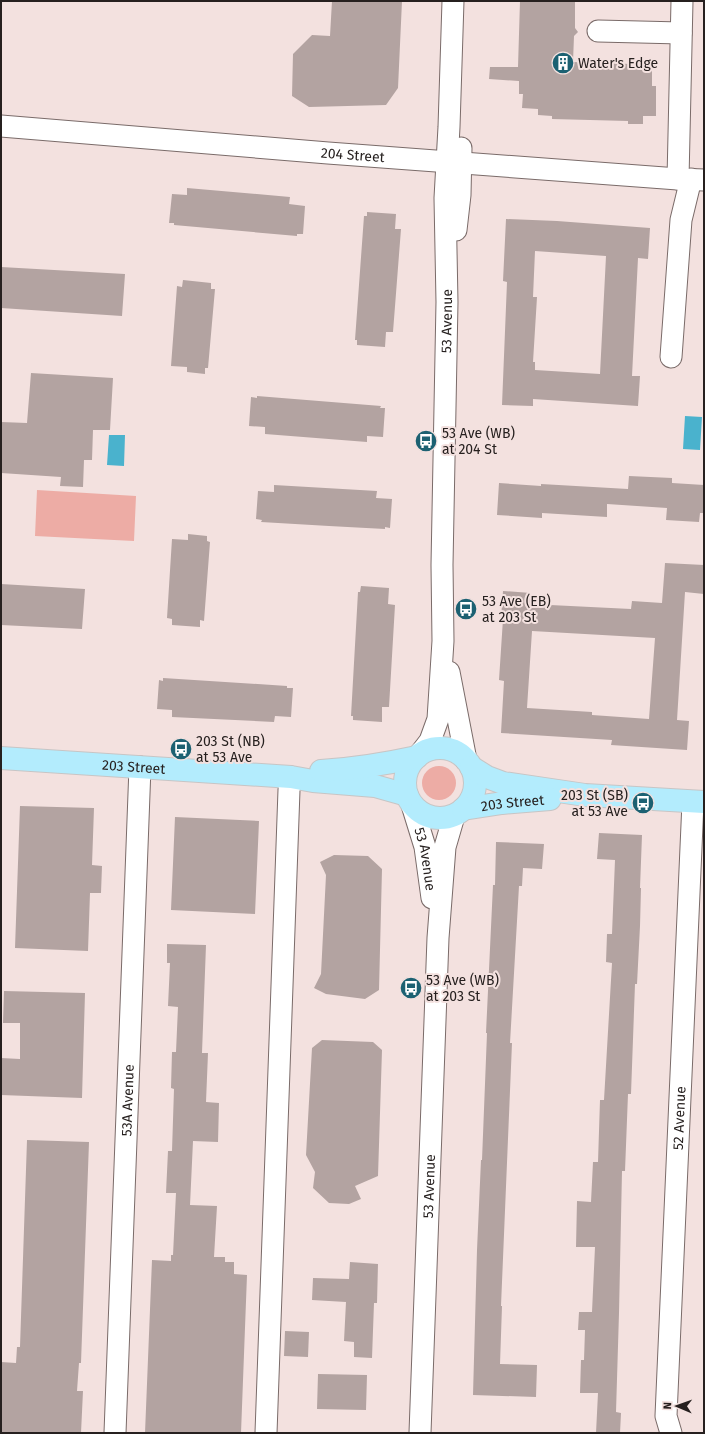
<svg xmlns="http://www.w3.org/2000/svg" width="705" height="1434" font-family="'Fira Sans',sans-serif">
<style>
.green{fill:#edaca5}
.water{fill:#4ab2cd}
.building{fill:#b3a3a1;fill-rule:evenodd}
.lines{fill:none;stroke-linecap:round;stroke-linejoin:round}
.minor-casing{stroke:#7a6b69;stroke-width:23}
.major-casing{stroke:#c7c5c5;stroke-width:24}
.minor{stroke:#fff;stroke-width:21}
.major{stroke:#b3ecfd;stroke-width:22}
.labels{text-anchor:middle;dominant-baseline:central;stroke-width:4;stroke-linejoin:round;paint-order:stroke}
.poi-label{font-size:14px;fill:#26201f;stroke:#f3e1df;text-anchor:start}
.street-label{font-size:14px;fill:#26201f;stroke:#f3e1df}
</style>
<rect width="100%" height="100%" fill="#f3e1df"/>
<path class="green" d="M37 490 136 496 134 541 35 536Z
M422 783a17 17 0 1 1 34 0a17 17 0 1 1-34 0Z"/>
<path class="water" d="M685 416 702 417 700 450 683 449Z
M109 435H125L124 466 107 465Z"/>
<path class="building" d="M332 1H402L398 88 386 105 309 107 292 96 293 54 312 35 330 36Z
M520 1H575V28L578 32 574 36 573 62 602 63 605 60 608 63 630 64 634 61 638 64 652 65V86H656V116H643V124H628V121L552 119V116L538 115V109L522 108 523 94H519V81L489 79 490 67H518Z
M187 188 290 197 289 204 305 206 303 234H297V236L174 225V223H169L172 194 187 195Z
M367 212 396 214 395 229H401L393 332H386L385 347 357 345V340H355L364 216H367Z
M506 219 557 221 650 228 648 259 638 258 632 376H640L638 406 533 399V406L502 405 507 282 503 281ZM535 251 606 256 600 374 535 370V362H533L537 297H533Z
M1 267 125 274 122 316 1 308Z
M183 280 211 283V289H215L208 368H205V374L187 372V367L171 366 177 286 182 287Z
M31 373 113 378 110 430H93L92 460H84L83 487 60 486 61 477 1 473V422L27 423Z
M257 396 381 406 380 408H385L383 437 367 436V442L265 434V427L249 426 251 397 257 398Z
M629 476 672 478V483L704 485V513H700L699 522 666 520 667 508 607 504V517L542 513V518L497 515 499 483 541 486V484L628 489Z
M274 485 377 491 376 498 392 499 390 528 385 527V529L329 526 261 522 262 520 256 519 258 491 274 492Z
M188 534 207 536V541L210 542 204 621 200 620V627L172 625V619L167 618 172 539 188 540Z
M665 563 704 565V594L685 592 677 720 689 721 687 750 611 745 612 740 501 733 504 681 499 680 503 619H501L503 591 531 593 530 604 631 609 632 601 662 603ZM532 631 655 638 649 719 592 715V712L527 708Z
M1 584 85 589 82 629 1 625Z
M361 586 389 588 388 604 395 605 389 707H382V722L353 720V716H351L358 592H360Z
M163 678 287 686V688H293L291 717 275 716 274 722 172 717V710L157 709 159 680 163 681Z
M20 806 94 808 92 865 102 866 101 893H90L88 951 15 948Z
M175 817 259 821 255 914 171 910Z
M599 833 642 835 640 888H641L640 926 637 984H635L631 1094H628L625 1171H622L619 1313 616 1412 621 1413 620 1433H596L598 1393H580L581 1360H584L585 1330H578L579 1312H592L595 1247H576L577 1201 591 1202 593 1162H598L600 1100H604L612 963 606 962 607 934H612L615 860 597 859Z
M496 842 544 844 542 869 523 868 522 886H519L510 1043H512L501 1306H502L500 1364 537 1365 536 1397 473 1395 477 1250 481 1160H482L487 1033H486L493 885H495Z
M334 855 368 856 382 869 379 990 365 999 326 994 314 988 321 974 326 875 320 862Z
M167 944 206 945 202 1053H208L206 1102 219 1103 218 1142 193 1141 190 1205 217 1206 214 1257H225V1262H234V1274L247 1275 241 1433H145L152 1260 171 1261V1255H173L176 1193H166L168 1151H172L174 1089 171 1088 172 1052H176L178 1007 168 1006 170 963H167Z
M4 991 85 993 82 1098 1 1095V1058L20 1059V1023H3Z
M322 1040 373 1042 382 1050 378 1176 355 1186 361 1199 349 1204 329 1203 313 1188 315 1172 306 1155 312 1048Z
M27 1140 89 1142 81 1363H79L77 1391H83L81 1433H1V1362L16 1363 17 1347H20Z
M350 1262 378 1264 377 1303H374L372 1358 354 1357V1342L344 1341 346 1302 312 1300 313 1278 349 1279Z
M285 1331 309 1332 308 1357 284 1356Z
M318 1374 367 1375 366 1410 317 1409Z"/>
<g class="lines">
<g class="minor-casing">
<g id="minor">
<path d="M598 31 681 33"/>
<path id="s1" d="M1 126 328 153 678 179 704 180"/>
<path d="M678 179 682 1"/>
<path d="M456 230 460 195 461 148"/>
<path d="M671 357 681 220 691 179"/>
<path d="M449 672 466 760"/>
<path id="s2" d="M420 754 430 741 438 719 443 641 442 565 447 302 445 198 449 127 453 1"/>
<path id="s3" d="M412 805 425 847 432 898"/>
<path id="s4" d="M115 1433 140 767"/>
<path d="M266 1433 289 790 291 777"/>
<path id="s5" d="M420 1433 438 938 445 847 454 816"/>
<path id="s6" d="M671 1433 666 1416 693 802"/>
</g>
</g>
<g class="major-casing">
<g id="major">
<circle cx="440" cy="783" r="35"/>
<path id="s7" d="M1 758 291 777 313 781 375 786 407 795"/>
<path d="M471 767 487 777 503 783 585 795 704 802"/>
<path d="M321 771C354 769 385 764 417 757"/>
<path id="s8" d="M463 809 502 803 550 799"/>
</g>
</g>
<use href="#minor" class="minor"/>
<use href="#major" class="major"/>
</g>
<defs>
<g id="building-disc" transform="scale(1.15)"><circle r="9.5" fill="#1c6172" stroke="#f3e1df"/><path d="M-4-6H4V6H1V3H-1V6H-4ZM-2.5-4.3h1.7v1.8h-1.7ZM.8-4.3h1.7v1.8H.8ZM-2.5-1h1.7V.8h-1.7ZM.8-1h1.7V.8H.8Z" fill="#fff"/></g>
<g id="bus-disc" transform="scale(1.15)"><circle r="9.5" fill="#1c6172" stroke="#f3e1df"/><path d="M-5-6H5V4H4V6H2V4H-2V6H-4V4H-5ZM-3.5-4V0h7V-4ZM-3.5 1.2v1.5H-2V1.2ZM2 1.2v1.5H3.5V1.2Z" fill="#fff"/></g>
</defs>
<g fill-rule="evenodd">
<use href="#building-disc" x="563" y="63"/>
<use href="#bus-disc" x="426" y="441"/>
<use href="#bus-disc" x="466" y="609"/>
<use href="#bus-disc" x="181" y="749"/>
<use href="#bus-disc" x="643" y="803"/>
<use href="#bus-disc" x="411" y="988"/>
</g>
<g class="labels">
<g class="poi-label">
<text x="578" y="63">Water's Edge</text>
<text x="442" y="433">53 Ave (WB)<tspan x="442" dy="16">at 204 St</tspan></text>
<text x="482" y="601">53 Ave (EB)<tspan x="482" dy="16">at 203 St</tspan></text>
<text x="196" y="741">203 St (NB)<tspan x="196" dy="16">at 53 Ave</tspan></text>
<text x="628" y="795" text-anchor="end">203 St (SB)<tspan x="628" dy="16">at 53 Ave</tspan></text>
<text x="426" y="980">53 Ave (WB)<tspan x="426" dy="16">at 203 St</tspan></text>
</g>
<g class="street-label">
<text stroke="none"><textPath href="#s1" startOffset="353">204 Street</textPath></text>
<text stroke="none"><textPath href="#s2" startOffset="438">53 Avenue</textPath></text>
<text stroke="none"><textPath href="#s7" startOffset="133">203 Street</textPath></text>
<text stroke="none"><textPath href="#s8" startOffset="50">203 Street</textPath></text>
<text stroke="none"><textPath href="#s3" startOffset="56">53 Avenue</textPath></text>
<text stroke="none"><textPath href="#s4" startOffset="333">53A Avenue</textPath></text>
<text stroke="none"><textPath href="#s6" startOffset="316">52 Avenue</textPath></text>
<text stroke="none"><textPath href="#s5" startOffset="247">53 Avenue</textPath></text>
</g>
</g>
<rect width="705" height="1434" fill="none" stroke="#26201f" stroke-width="4"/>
<g transform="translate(677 1406) rotate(272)" stroke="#f3e1df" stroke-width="3" paint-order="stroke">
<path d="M0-3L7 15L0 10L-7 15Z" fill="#26201f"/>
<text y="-6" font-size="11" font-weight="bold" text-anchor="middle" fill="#26201f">N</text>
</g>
</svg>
